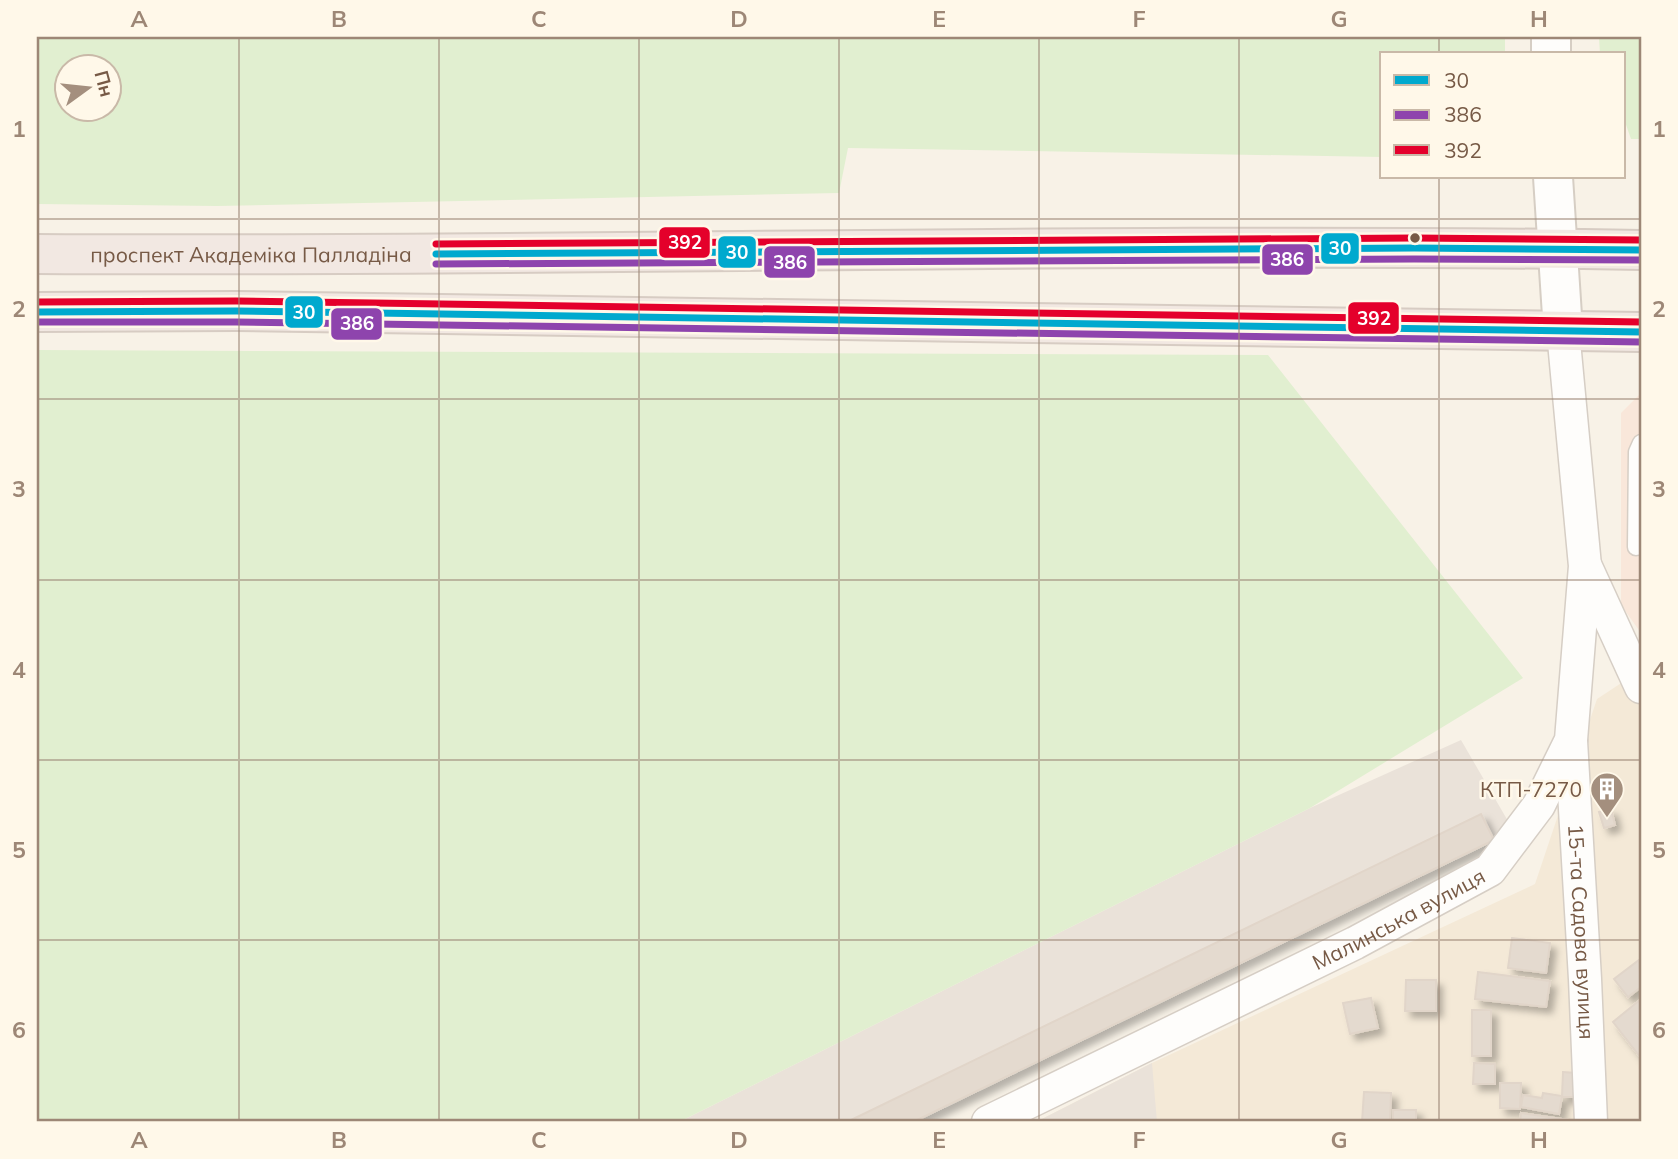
<svg xmlns="http://www.w3.org/2000/svg" width="1678" height="1159" font-family="Mulish,sans-serif">
<style>
.residential{fill:#f4e9d7}
.commercial{fill:#f9e7da}
.industrial{fill:#eae2d9}
.green{fill:#e1efd0;fill-rule:evenodd}
.building{fill:#e4dacf;stroke:#e1d5c9;stroke-width:2;filter:url(#shadow)}
.lines{fill:none;stroke-linecap:round;stroke-linejoin:round}
.lane-casing{stroke:#d6cec5;stroke-width:19}
.street-casing{stroke:#d6cec5;stroke-width:35}
.secondary-casing{stroke:#d6cec4;stroke-width:42}
.highway-casing{stroke:#d7ccc3;stroke-width:42}
.lane{stroke:#fefdfb;stroke-width:16}
.street{stroke:#fefdfb;stroke-width:32}
.secondary{stroke:#fefdfb;stroke-width:38}
.highway{stroke:#f2e8e2;stroke-width:38}
.bus-1-casing{stroke:#fff8e9;stroke-width:12}
.bus-2-casing{stroke:#fff8e9;stroke-width:12}
.bus-3-casing{stroke:#fff8e9;stroke-width:12}
.bus-1{stroke:#00a9ce;stroke-width:7}
.bus-2{stroke:#8e44ad;stroke-width:7}
.bus-3{stroke:#e4002b;stroke-width:7}
.grid{fill:none;stroke:#9d8776;stroke-width:2;stroke-opacity:0.55}
.bus-dot{fill:#775a46;stroke:#fff8e9;stroke-width:2.5}
.labels{text-anchor:middle;dominant-baseline:central;stroke-width:5;stroke-linejoin:round;paint-order:stroke}
.street-label{font-size:21px;fill:#775a46;stroke:#fff8e9}
.poi-label{font-size:21px;fill:#775a46;stroke:#fff8e9;text-anchor:end}
.line-badge{stroke:#fff8e9;stroke-width:2.5}
.badge-label{font-size:19px;text-anchor:middle;font-weight:bold;fill:#fff}
.neatline{fill:none;stroke:#9d8776;stroke-width:2.5}
.grid-label{font-size:23px;text-anchor:middle;font-weight:bold;fill:#9d8776}
</style>
<defs>
<filter id="shadow"><feDropShadow dx="6" dy="6" stdDeviation="3.5" flood-color="#0004"/></filter>
</defs>
<rect width="100%" height="100%" fill="#f8f2e7"/>
<path class="residential" d="M1641 670V1122H1036L1152 1063 1535 884 1597 699Z"/>
<path class="commercial" d="M1641 393V633L1621 605V413Z"/>
<path class="industrial" d="M1461 740 1512 828 1494 840 913 1122H679L1310 808Z
M1152 1063 1157 1122H1036Z"/>
<path class="green" d="M37 37H1505V54H1382V157L848 148 839 193 217 206 37 204ZM66 66H108V108H66Z
M1599 37H1641V139H1631L1624 119V54H1600Z
M37 350 1268 355 1523 678 1310 808 679 1122H37Z"/>
<path class="building" d="M1611 809 1615 825 1604 828 1599 812Z
M1481 814 1494 840 913 1122H847Z
M1512 938 1550 943 1546 973 1508 968Z
M1639 960 1641 987 1628 997 1614 979Z
M1478 972 1550 981 1546 1007 1475 999Z
M1406 980H1436V1011H1405Z
M1371 998 1378 1028 1350 1034 1343 1003Z
M1641 999V1058L1613 1022Z
M1472 1010H1491V1056H1472Z
M1474 1063 1495 1064V1084H1473Z
M1563 1072 1575 1073V1097H1562Z
M1500 1083H1521L1520 1109 1500 1108Z
M1364 1092 1391 1093 1390 1122H1362Z
M1543 1093 1562 1096 1559 1114 1521 1107 1523 1095 1542 1098Z
M1393 1110H1416V1122H1393Z
M1521 1113 1576 1121V1122H1520Z"/>
<g class="lines">
<g class="lane-casing">
<path id="lane" d="M1636 547 1637 452 1641 443"/>
</g>
<g class="street-casing">
<g id="street">
<path d="M1586 567 1641 687"/>
<path id="s1" d="M1571 741 1585 979 1591 1122"/>
<path id="s2" d="M988 1122 1355 943 1490 870 1539 805 1571 740 1585 566 1563 331"/>
</g>
</g>
<g class="secondary-casing">
<path id="secondary" d="M1551 37V54
M1553 177 1563 331"/>
</g>
<g class="highway-casing">
<g id="highway">
<path id="s3" d="M37 254C572 257 1106 242 1641 250"/>
<path d="M37 312 236 311 1641 332"/>
</g>
</g>
<use href="#lane" class="lane"/>
<use href="#street" class="street"/>
<use href="#secondary" class="secondary"/>
<use href="#highway" class="highway"/>
<g class="bus-1-casing">
<path id="bus-1" d="M436 254 1414 248 1641 250
M37 312 236 311 1641 332"/>
</g>
<g class="bus-2-casing">
<path id="bus-2" d="M436 264 1414 259 1641 260
M37 322H236L1641 342"/>
</g>
<g class="bus-3-casing">
<path id="bus-3" d="M436 244 1414 238 1641 240
M37 302 236 301 1641 322"/>
</g>
<use href="#bus-1" class="bus-1"/>
<use href="#bus-2" class="bus-2"/>
<use href="#bus-3" class="bus-3"/>
</g>
<path class="grid" d="M239 37V1122M439 37V1122M639 37V1122M839 37V1122M1039 37V1122M1239 37V1122M1439 37V54M1439 177V1122M37 219H1641M37 399H1641M37 580H1641M37 760H1641M37 940H1641"/>
<defs>
<g id="building-pin" transform="scale(1.75)"><path d="M0 17L-7.5 6A9.5 9.5 0 1 1 7.5 6Z" fill="#a48f7e" stroke="#fff8e9"/><path d="M-4-6H4V6H1V3H-1V6H-4ZM-2.5-4.3h1.7v1.8h-1.7ZM.8-4.3h1.7v1.8H.8ZM-2.5-1h1.7V.8h-1.7ZM.8-1h1.7V.8H.8Z" fill="#fff"/></g>
</defs>
<g fill-rule="evenodd">
<use href="#building-pin" x="1607" y="789"/>
</g>
<circle class="bus-dot" cx="1415" cy="238" r="6"/>
<g class="labels">
<g class="street-label">
<text stroke="none"><textPath href="#s3" startOffset="214">проспект Академіка Палладіна</textPath></text>
<text stroke="none"><textPath href="#s2" startOffset="458">Малинська вулиця</textPath></text>
<text stroke="none"><textPath href="#s1" startOffset="191">15-та Садова вулиця</textPath></text>
</g>
<g class="poi-label">
<text x="1582" y="789">КТП-7270</text>
</g>
</g>
<g class="line-badge">
<rect x="658" y="226" width="53" height="33" rx="7" fill="#e4002b"/>
<rect x="1320" y="232" width="40" height="33" rx="7" fill="#00a9ce"/>
<rect x="717" y="235" width="40" height="34" rx="7" fill="#00a9ce"/>
<rect x="1261" y="243" width="53" height="33" rx="7" fill="#8e44ad"/>
<rect x="763" y="245" width="53" height="34" rx="7" fill="#8e44ad"/>
<rect x="284" y="295" width="40" height="34" rx="7" fill="#00a9ce"/>
<rect x="1347" y="301" width="53" height="34" rx="7" fill="#e4002b"/>
<rect x="330" y="307" width="53" height="34" rx="7" fill="#8e44ad"/>
</g>
<g class="badge-label">
<text x="685" y="249">392</text>
<text x="1340" y="255">30</text>
<text x="737" y="259">30</text>
<text x="1287" y="266">386</text>
<text x="790" y="269">386</text>
<text x="304" y="319">30</text>
<text x="1374" y="325">392</text>
<text x="357" y="330">386</text>
</g>
<rect width="1678" height="1159" fill="none" stroke="#fff8e9" stroke-width="77"/>
<rect x="1380" y="52" width="245" height="126" fill="#fff8e9" stroke="#c9b9a8" stroke-width="2"/>
<rect x="1394" y="75" width="35" height="10" fill="#00a9ce" stroke="#c9b9a8" stroke-width="2"/>
<text x="1444" y="88" font-size="21" fill="#775a46">30</text>
<rect x="1394" y="110" width="35" height="10" fill="#8e44ad" stroke="#c9b9a8" stroke-width="2"/>
<text x="1444" y="122" font-size="21" fill="#775a46">386</text>
<rect x="1394" y="145" width="35" height="10" fill="#e4002b" stroke="#c9b9a8" stroke-width="2"/>
<text x="1444" y="158" font-size="21" fill="#775a46">392</text>
<g transform="translate(88 88) rotate(75)"><circle r="33" fill="#fff8e9" stroke="#c9b9a8" stroke-width="2"/>
<path d="M0-5L12 26L0 18L-12 26Z" fill="#a48f7e"/>
<text y="-10" font-size="19" font-weight="bold" text-anchor="middle" fill="#775a46">Пн</text>
</g>
<rect x="38" y="38" width="1602" height="1082" class="neatline"/>
<g class="grid-label">
<text x="139" y="27">A</text>
<text x="339" y="27">B</text>
<text x="539" y="27">C</text>
<text x="739" y="27">D</text>
<text x="939" y="27">E</text>
<text x="1139" y="27">F</text>
<text x="1339" y="27">G</text>
<text x="1539" y="27">H</text>
<text x="19" y="137">1</text>
<text x="1659" y="137">1</text>
<text x="19" y="317">2</text>
<text x="1659" y="317">2</text>
<text x="19" y="497">3</text>
<text x="1659" y="497">3</text>
<text x="19" y="678">4</text>
<text x="1659" y="678">4</text>
<text x="19" y="858">5</text>
<text x="1659" y="858">5</text>
<text x="19" y="1038">6</text>
<text x="1659" y="1038">6</text>
<text x="139" y="1148">A</text>
<text x="339" y="1148">B</text>
<text x="539" y="1148">C</text>
<text x="739" y="1148">D</text>
<text x="939" y="1148">E</text>
<text x="1139" y="1148">F</text>
<text x="1339" y="1148">G</text>
<text x="1539" y="1148">H</text>
</g>
</svg>
